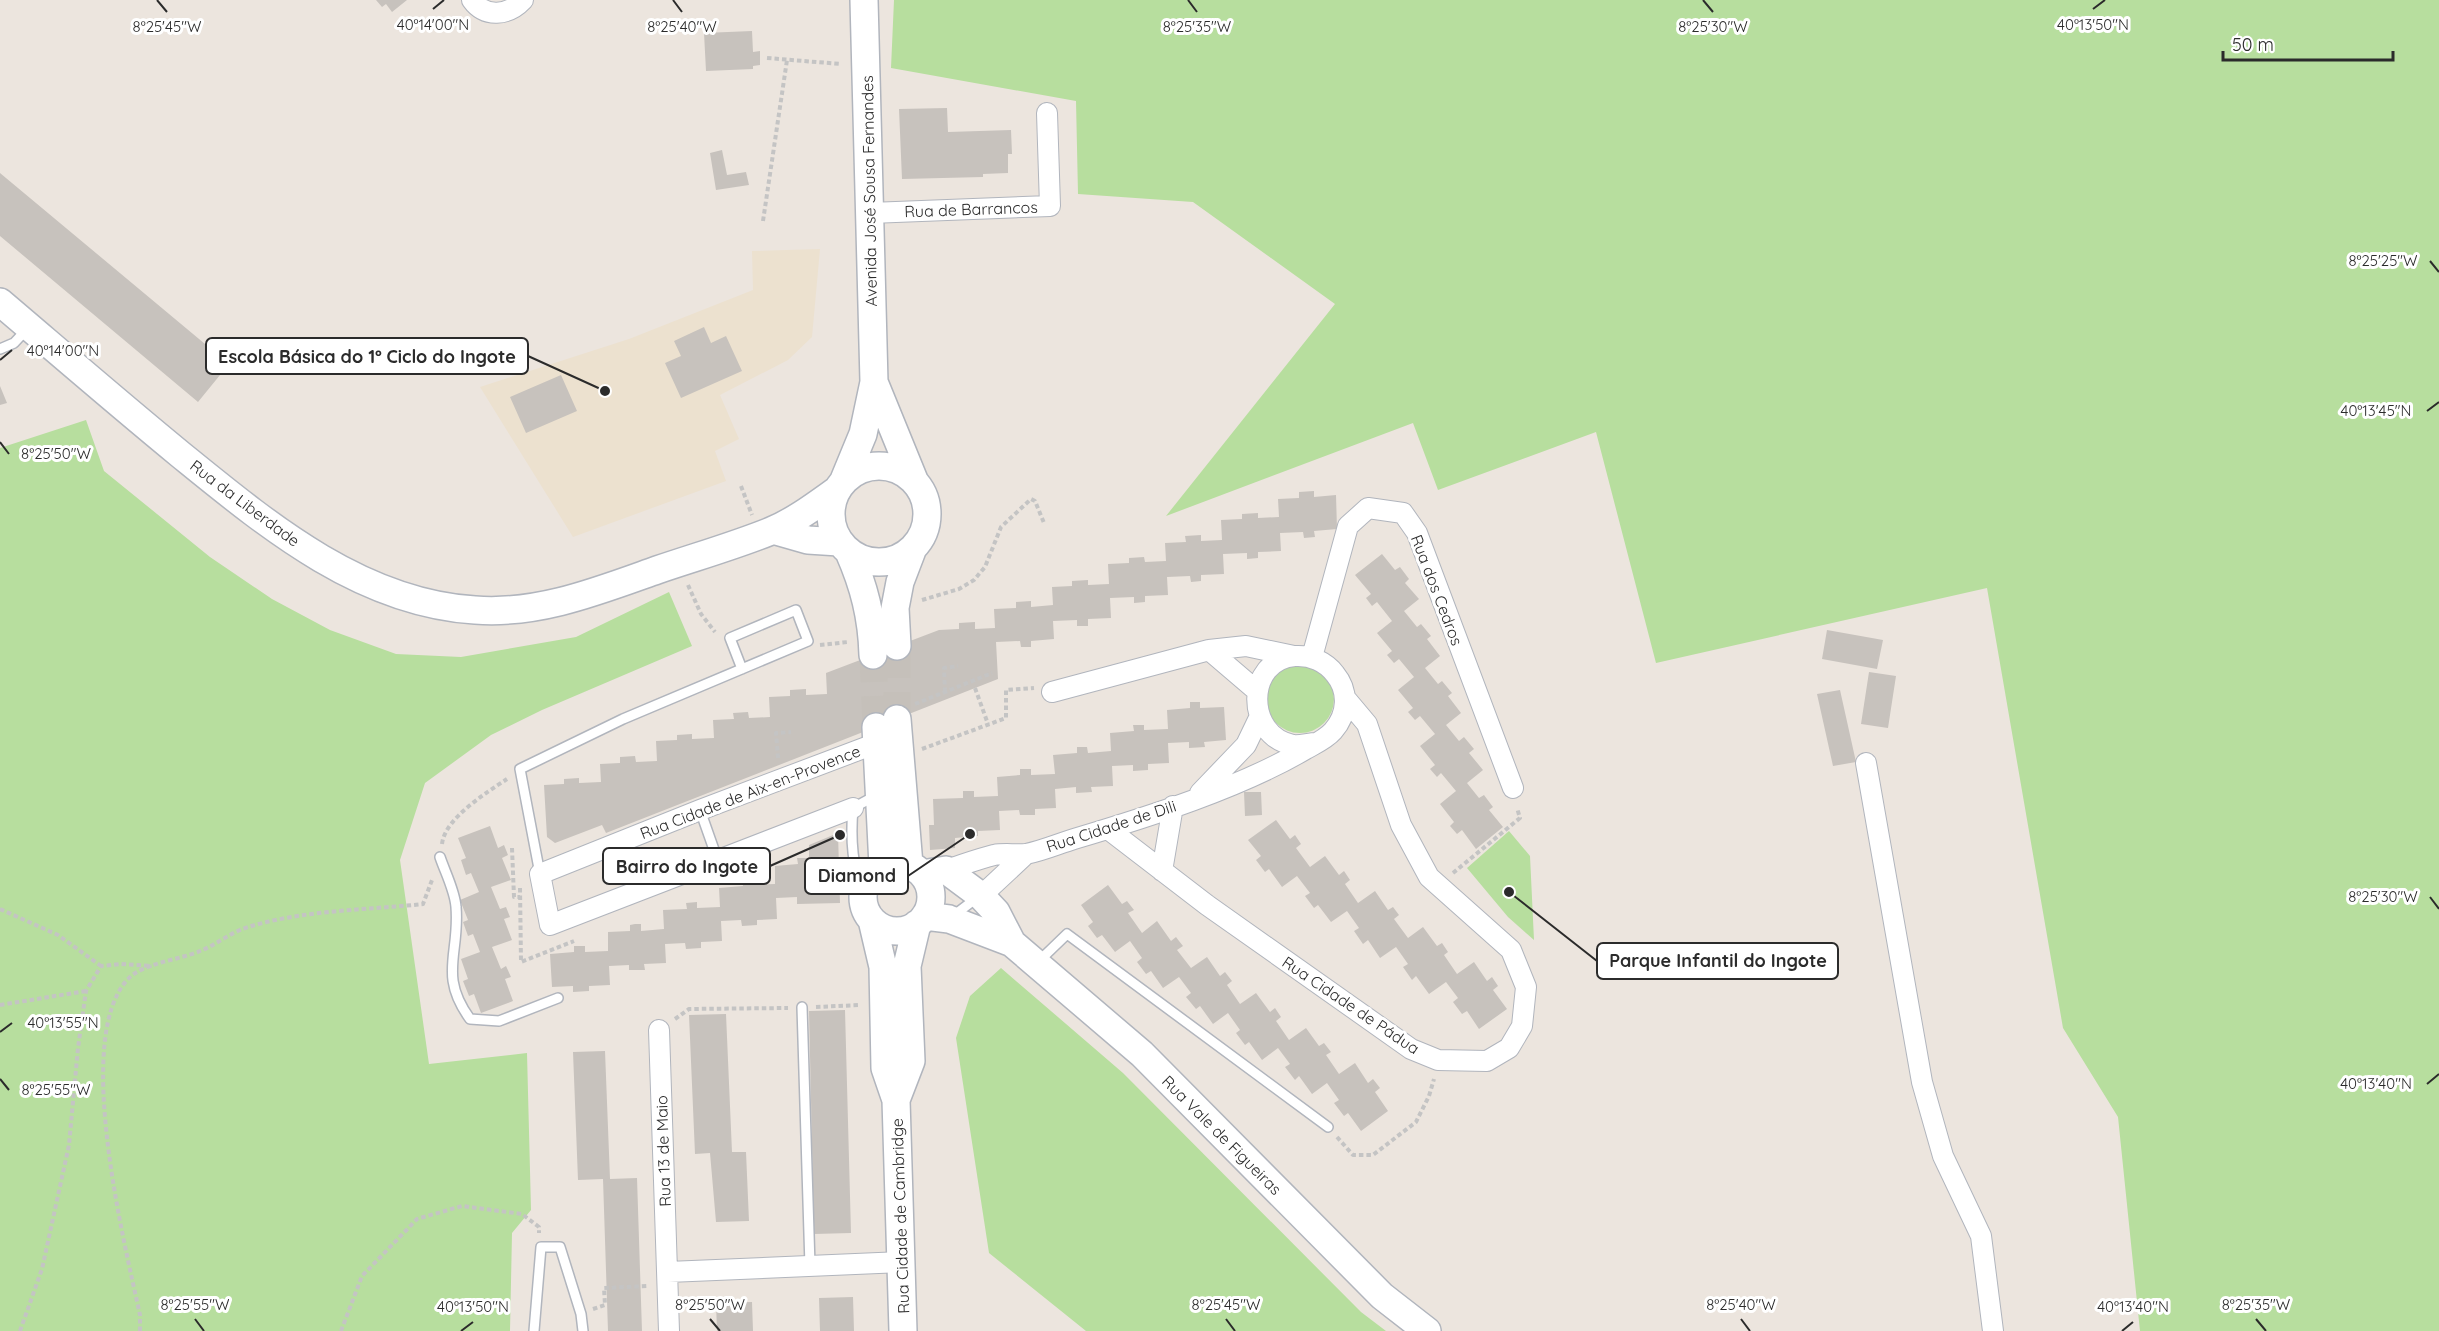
<svg xmlns="http://www.w3.org/2000/svg" width="2439" height="1331" font-family="Quicksand,sans-serif">
<style>
.education{fill:#ece1cf}
.green{fill:#b7de9e}
.building{fill:#c7c2bd}
.lines{fill:none;stroke-linecap:round;stroke-linejoin:round}
.secondary-tunnel{stroke:#c5c0ba;stroke-width:27;stroke-dasharray:27 14;stroke-linecap:butt}
.lane-casing{stroke:#b1b5bd;stroke-width:12}
.street-casing{stroke:#b1b5bd;stroke-width:22}
.secondary-casing{stroke:#b1b5bd;stroke-width:30}
.path{stroke:#c4c4c4;stroke-width:4;stroke-dasharray:4.5 3;stroke-linecap:butt}
.lane{stroke:#fff;stroke-width:9}
.street{stroke:#fff;stroke-width:20}
.secondary{stroke:#fff;stroke-width:27}
.ticks{fill:none;stroke:#2b2b2b;stroke-width:2}
.labels{text-anchor:middle;dominant-baseline:central;stroke-width:6;stroke-linejoin:round;paint-order:stroke}
.street-label{font-size:16px;fill:#2b2b2b;stroke:#fff}
.ticks-label{font-size:15px;text-anchor:middle;fill:#2b2b2b;stroke:#fff;stroke-width:6;stroke-linejoin:round;paint-order:stroke}
.leader{fill:none;stroke:#2b2b2b;stroke-width:2}
.callout-dot{fill:#2b2b2b;stroke:#fff;stroke-width:2}
.callout{fill:#fff;stroke:#2b2b2b;stroke-width:2}
.callout-label{font-size:18px;text-anchor:middle;font-weight:bold;fill:#2b2b2b}
</style>
<rect width="100%" height="100%" fill="#ece5de"/>
<path class="education" d="M820 249 812 337 788 360 720 395 739 439 715 451 726 481 573 537 480 387 629 339 753 290 752 251Z"/>
<path class="green" d="M894 0H2439V1331H2140L2118 1117 2063 1028 1987 588 1656 663 1596 432 1438 490 1413 423 1166 516 1335 304 1193 202 1078 194 1076 101 891 68Z
M86 420 104 471 210 557 272 599 330 630 396 654 461 657 576 637 669 592 692 646 542 710 491 735 425 783 400 860 429 1064 527 1053 531 1210 512 1233 510 1331H0V448Z
M1266 699a34 34 0 1 1 68 0a34 34 0 1 1-68 0Z
M1509 831 1530 856 1534 940 1508 917 1467 868Z
M1001 968 1123 1073 1361 1312 1386 1331H1086L989 1253 956 1038 970 996Z"/>
<path class="building" d="M376 0H407L392 12 386 4 382 7Z
M752 31 753 52 760 51V65L753 66V69L706 71 704 33Z
M947 108 948 132 1011 130 1012 154H1008V173L983 174V177L902 179 899 109Z
M722 150 727 175 746 172 749 185 716 190 710 153Z
M0 173 229 364 198 402 0 236Z
M704 327 711 343 726 336 742 371 681 398 665 363 681 356 674 341Z
M561 375 577 411 526 433 510 397Z
M0 386 7 403 0 405Z
M1314 491V497L1336 495 1337 529 1314 531 1315 537 1304 538 1303 532 1280 533 1281 551 1258 552V558L1247 559V553L1223 554 1224 574 1201 575V581L1191 582 1190 576 1167 577 1168 595 1145 596V602L1134 603V597L1110 598 1111 618 1088 619V626H1077V620L1053 621 1054 639 1031 641V647H1021L1020 641 996 642 998 679 606 833 602 825 555 843 547 837 544 785 564 784V779L579 778V783L601 782 600 764 620 763V757L635 756 636 762 657 761 656 741 677 740V735L692 734V739L714 738 713 720 734 719 733 713 748 712 749 718 770 717 769 697 790 696V690L806 689V695L827 694 826 673 939 630 959 629V623L975 622V629L995 628 994 609 1016 608V602L1031 601V607L1053 605 1052 587 1072 586V581L1088 580V585L1109 584 1108 564 1129 563V558L1144 557 1145 562 1166 561 1165 543 1186 542 1185 536 1201 535V541L1222 540 1221 520 1242 519V514L1258 513V518L1279 517 1278 499 1299 498V492Z
M1382 554 1395 570 1400 567 1409 579 1405 583 1419 599 1404 611 1417 627 1421 624 1431 636 1427 639 1440 656 1425 668 1438 684 1442 681 1452 693 1448 696 1461 713 1446 725 1459 741 1464 737 1474 749 1469 753 1483 770 1467 783 1479 798 1484 795 1493 807 1489 810 1503 827 1476 849 1462 830 1457 834 1450 826 1454 822 1440 804 1456 791 1441 773 1437 777 1430 769 1435 765 1420 746 1435 734 1420 716 1415 720 1408 712 1413 708 1398 690 1414 677 1399 659 1394 663 1387 655 1392 651 1377 633 1392 621 1377 602 1372 606 1366 598 1371 594 1355 575Z
M1827 630 1883 640 1877 669 1822 659Z
M1869 672 1896 676 1888 728 1861 724Z
M1840 690 1856 762 1833 766 1817 694Z
M1190 702H1200V708L1224 707 1226 740 1204 742 1205 747 1189 748V742L1168 743 1169 763 1148 764V770L1133 771V765L1112 766 1113 786 1091 787 1092 792 1076 793V787L1055 789 1056 808 1035 809V815H1020L1019 810 999 811 1000 830 978 831V836L955 838V848L930 850 929 825H934L933 799 963 798V791H974V797L998 796 997 777 1020 775V769H1031V775L1055 774 1053 755 1077 753V747H1087L1088 753 1111 751 1110 733 1134 731 1133 725H1144V730L1168 729 1167 710 1190 708Z
M1244 792H1261L1262 815 1245 816Z
M1276 820 1290 839 1295 835 1301 844 1296 848 1310 867 1325 856 1339 875 1344 871 1350 880 1345 884 1358 903 1375 891 1388 910 1393 907 1399 915 1394 919 1408 938 1423 927 1437 946 1442 943 1448 952 1444 955 1457 974 1474 962 1487 981 1492 977 1498 986 1493 990 1507 1009 1479 1029 1467 1011 1462 1014 1453 1002 1458 998 1446 982 1429 994 1416 976 1412 980 1403 967 1408 964 1396 947 1380 958 1368 940 1363 944 1354 931 1359 928 1347 911 1331 922 1318 905 1314 908 1305 896 1310 893 1297 876 1282 887 1269 869 1265 872 1256 860 1261 856 1248 840Z
M490 826 498 848 504 845 508 855 502 858 511 880 491 887 500 909 506 907 510 917 504 919 512 940 492 947 501 969 506 966 511 977 505 979 513 1001 481 1013 474 994 469 996 463 981 468 979 461 959 480 952 473 934 468 936 463 922 468 920 460 900 479 892 471 873 466 875 461 860 466 858 458 838Z
M838 833 840 903 797 904V897L776 898 777 919 757 920V925L742 926 741 920 721 921 722 941 701 942V948L686 949 685 943 665 944 666 963 644 964 645 970H629V965L609 966 610 985 589 986V991L573 992V986L552 987 550 954 574 952V946H585V952L608 951V932L630 931V925L635 924H641V931L664 929 663 910 687 909 686 903 697 902V908L720 907 719 888 743 886 742 880H753L754 885 775 884V866L798 864 797 858H809V845Z
M1108 885 1122 904 1127 901 1134 910 1128 913 1142 933 1157 921 1171 941 1176 937 1179 941 1183 946 1177 950 1191 968 1207 957 1220 976 1225 972 1232 981 1227 985 1240 1004 1256 993 1270 1012 1275 1008 1281 1017 1276 1021 1289 1040 1306 1028 1319 1046 1324 1043 1331 1052 1326 1055 1339 1074 1355 1063 1368 1083 1373 1079 1380 1088 1375 1092 1388 1111 1361 1131 1348 1113 1344 1116 1334 1103 1339 1100 1327 1083 1312 1094 1299 1076 1295 1080 1285 1067 1290 1064 1278 1048 1262 1060 1249 1042 1245 1045 1236 1033 1240 1030 1228 1013 1213 1024 1200 1006 1196 1009 1186 997 1191 993 1179 977 1163 988 1151 971 1146 974 1137 962 1142 958 1130 941 1115 952 1102 935 1097 938 1088 926 1093 922 1081 905Z
M845 1010 851 1233 814 1234 809 1011Z
M726 1014 732 1152H746L749 1221 716 1222 710 1153 695 1154 689 1015Z
M605 1051 610 1179 637 1178 642 1331H608L603 1179 578 1180 573 1052Z
M853 1297 854 1331H820L819 1298Z
M752 1302 753 1331H717L716 1303Z"/>
<g class="lines">
<path class="secondary-tunnel" d="M873 655 876 727
M897 719V646"/>
<g class="lane-casing">
<path id="lane" d="M0 349 14 343 28 328
M700 810 718 861
M440 857C445 872 455 891 456 907 460 954 438 975 470 1019L499 1021 558 998
M540 874 520 769 623 719 808 641 796 610 730 638 742 669
M863 899C853 865 850 842 853 808L877 795
M953 916 978 897
M1038 962 1067 934 1328 1127
M802 1007 810 1266
M534 1331 541 1247H560L581 1314 583 1331"/>
</g>
<g class="street-casing">
<path id="street" d="M472 0C485 18 508 16 523 0
M870 213 1050 206 1047 113
M1209 650 1246 646 1294 656
M1312 657 1348 526 1368 508 1403 513 1417 533 1513 788
M1052 692 1209 650 1257 691
M1866 763 1922 1082 1943 1156 1981 1236 1993 1331
M1200 793 1246 745 1259 718
M853 808 550 925 540 874 700 810 877 743
M1108 829 1207 905 1411 1049 1438 1060 1487 1061 1509 1048 1522 1026 1526 987 1511 950 1429 877 1401 825 1367 724 1346 699
M946 870C962 865 978 859 994 855 1004 853 1015 855 1026 854 1042 851 1058 844 1074 839 1148 817 1240 788 1306 749 1315 744 1326 739 1333 731 1348 714 1349 691 1335 674 1326 662 1311 655 1295 656 1245 660 1245 736 1293 745 1300 746 1309 743 1316 743
M1162 871 1173 806
M981 896 1026 854
M659 1030 669 1331
M668 1272 902 1262"/>
</g>
<g class="secondary-casing">
<path id="secondary" d="M0 302C60 353 120 405 181 455 266 524 360 603 475 610 538 615 598 591 657 570 695 557 734 546 771 531 795 521 816 505 837 490
M874 382 914 480
M831 514a48 48 0 1 1 96 0a48 48 0 1 1-96 0Z
M844 480 863 434 874 382 864 0
M773 530 808 540 839 542
M849 552C864 586 872 617 873 655
M897 646 895 608 900 582 913 548
M897 719 909 865
M876 727 883 866
M863 897a34 34 0 1 1 68 0a34 34 0 1 1-68 0Z
M922 874 946 870 981 896 996 912 1012 943
M925 916 949 919 1012 943 1142 1054 1382 1296 1427 1331
M872 920 883 967 885 1068 896 1100 903 1331
M896 1100 911 1061 907 966 917 924"/>
</g>
<path class="path" d="M767 58 841 64
M763 221 787 60
M741 486 752 515
M688 585 701 614 715 632
M922 600 959 589 974 580 985 567 1001 527 1031 499 1035 501 1044 523
M820 645 848 642
M975 688 988 724
M945 692 944 668 958 666
M915 704 992 673
M922 749 1006 718V690L1034 688
M778 758 776 733 791 732
M442 844C445 818 486 793 507 779
M512 848 514 897H520
M1453 873 1520 818 1517 808
M520 888 521 962 574 941
M0 909 58 935 101 966
M0 1005 86 991
M816 1007 860 1005
M675 1019 689 1009 788 1008
M1337 1137 1353 1155H1373L1416 1122 1429 1096 1434 1079
M593 1309 605 1305 604 1288 648 1286
M20 1331 42 1269 69 1145 78 1048 86 991 101 966 121 964 152 966
M140 1331V1315C124 1241 73 1037 128 979 143 963 179 960 200 951 216 945 231 932 248 927 304 910 366 910 423 904L432 880
M341 1331 362 1276 417 1219 462 1206 522 1214 539 1227V1233"/>
<use href="#lane" class="lane"/>
<use href="#street" class="street"/>
<use href="#secondary" class="secondary"/>
</g>
<path class="ticks" d="M157 0 167 12M673 0 682 12M1188 0 1197 12M1703 0 1713 12M433 9 444 0M2093 9 2105 0M2430 261 2439 272M0 360 12 350M2427 411 2439 402M0 442 9 454M2430 897 2439 909M0 1032 12 1023M0 1079 9 1090M2427 1084 2439 1074M195 1319 204 1331M710 1319 720 1331M1226 1319 1235 1331M1741 1319 1750 1331M2256 1319 2266 1331M461 1331 473 1322M2122 1331 2133 1322"/>
<g class="labels">
<g class="street-label">
<text transform="translate(869 191) rotate(-91)">Avenida José Sousa Fernandes</text>
<text transform="translate(971 209) rotate(-2)">Rua de Barrancos</text>
<text transform="translate(245 503) rotate(37)">Rua da Liberdade</text>
<text transform="translate(1437 590) rotate(69)">Rua dos Cedros</text>
<text transform="translate(750 792) rotate(-21)">Rua Cidade de Aix-en-Provence</text>
<text transform="translate(1111 826) rotate(-18)">Rua Cidade de Dili</text>
<text transform="translate(1351 1005) rotate(34)">Rua Cidade de Pádua</text>
<text transform="translate(1222 1135) rotate(45)">Rua Vale de Figueiras</text>
<text transform="translate(663 1151) rotate(-92)">Rua 13 de Maio</text>
<text transform="translate(900 1216) rotate(-92)">Rua Cidade de Cambridge</text>
</g>
</g>
<g class="ticks-label">
<text x="433" y="30">40°14'00"N</text>
<text x="2093" y="30">40°13'50"N</text>
<text x="167" y="32">8°25'45"W</text>
<text x="682" y="32">8°25'40"W</text>
<text x="1197" y="32">8°25'35"W</text>
<text x="1713" y="32">8°25'30"W</text>
<text x="2383" y="266">8°25'25"W</text>
<text x="63" y="356">40°14'00"N</text>
<text x="2376" y="416">40°13'45"N</text>
<text x="56" y="459">8°25'50"W</text>
<text x="2383" y="902">8°25'30"W</text>
<text x="63" y="1028">40°13'55"N</text>
<text x="2376" y="1089">40°13'40"N</text>
<text x="56" y="1095">8°25'55"W</text>
<text x="195" y="1310">8°25'55"W</text>
<text x="710" y="1310">8°25'50"W</text>
<text x="1226" y="1310">8°25'45"W</text>
<text x="1741" y="1310">8°25'40"W</text>
<text x="2256" y="1310">8°25'35"W</text>
<text x="473" y="1312">40°13'50"N</text>
<text x="2133" y="1312">40°13'40"N</text>
</g>
<path class="leader" d="M605 391L528 356M840 835L770 866M970 834L908 876M1509 892L1597 961"/>
<g class="callout-dot">
<circle cx="605" cy="391" r="6"/>
<circle cx="840" cy="835" r="6"/>
<circle cx="970" cy="834" r="6"/>
<circle cx="1509" cy="892" r="6"/>
</g>
<g class="callout">
<rect x="206" y="338" width="322" height="36" rx="6"/>
<rect x="603" y="848" width="167" height="36" rx="6"/>
<rect x="805" y="858" width="103" height="36" rx="6"/>
<rect x="1597" y="943" width="241" height="36" rx="6"/>
</g>
<g class="callout-label">
<text x="367" y="363">Escola Básica do 1º Ciclo do Ingote</text>
<text x="687" y="873">Bairro do Ingote</text>
<text x="857" y="882">Diamond</text>
<text x="1718" y="967">Parque Infantil do Ingote</text>
</g>
<path d="M2223 51v9h170v-9" fill="none" stroke="#2b2b2b" stroke-width="3"/>
<text x="2232" y="51" font-size="18" fill="#2b2b2b" stroke="#ffffff" stroke-width="4.5" paint-order="stroke">50 m</text>
</svg>
